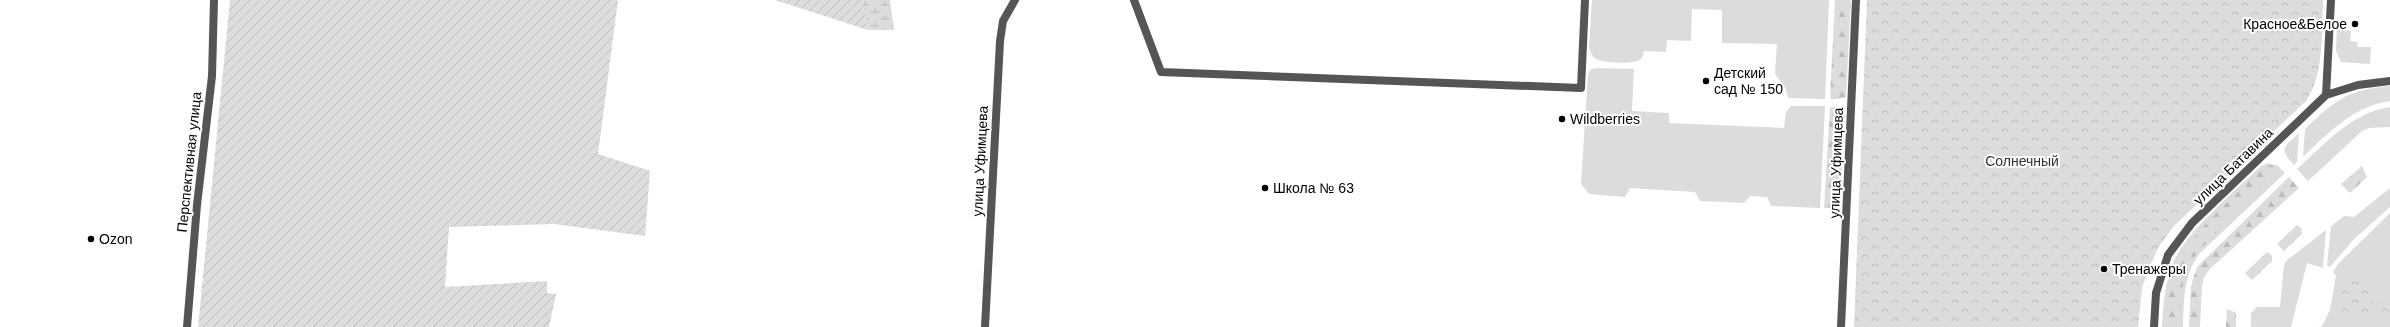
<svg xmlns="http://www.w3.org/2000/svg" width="2390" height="327" font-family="Arial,sans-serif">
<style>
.grass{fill:#dcdcdc}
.forest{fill:url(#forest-firs)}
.wetland{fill:url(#wetland-marsh)}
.park{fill:url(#park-crowns)}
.garden{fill:url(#garden-furrows)}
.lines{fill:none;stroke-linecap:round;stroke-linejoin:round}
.street{stroke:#555;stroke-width:8}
.poi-dot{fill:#000;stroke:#fff;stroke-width:1.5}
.labels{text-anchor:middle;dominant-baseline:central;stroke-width:4;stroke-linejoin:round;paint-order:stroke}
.poi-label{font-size:14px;fill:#000;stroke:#fff;text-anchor:start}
.street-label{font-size:14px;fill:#000;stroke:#fff}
.park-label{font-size:14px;fill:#333;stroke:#fff}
</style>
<defs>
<pattern id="forest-firs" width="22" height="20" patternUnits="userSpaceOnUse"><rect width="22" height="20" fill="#dcdcdc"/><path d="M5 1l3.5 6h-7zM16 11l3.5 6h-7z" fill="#bbb"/></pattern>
<pattern id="wetland-marsh" width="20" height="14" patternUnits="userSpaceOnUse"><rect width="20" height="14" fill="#dcdcdc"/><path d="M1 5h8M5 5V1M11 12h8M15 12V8" fill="none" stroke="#bbb"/></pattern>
<pattern id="park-crowns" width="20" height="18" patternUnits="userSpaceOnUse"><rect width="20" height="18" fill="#dcdcdc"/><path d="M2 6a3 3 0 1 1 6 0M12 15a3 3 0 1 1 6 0" fill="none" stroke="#bbb"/></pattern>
<pattern id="garden-furrows" width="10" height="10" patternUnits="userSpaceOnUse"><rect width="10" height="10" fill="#dcdcdc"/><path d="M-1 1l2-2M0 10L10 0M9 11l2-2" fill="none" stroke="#bbb"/></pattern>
</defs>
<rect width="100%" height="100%" fill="#fff"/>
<path class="grass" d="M1592 0H1829L1825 99 1788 98 1785 87 1775 74 1777 44 1722 43V10L1692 9 1691 41 1667 40 1666 52 1644 51 1642 58C1636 65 1608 63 1598 60 1593 58 1591 53 1589 48Z
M2337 25H2348V31H2351L2350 41 2358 42 2357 47H2371L2370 64 2341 62 2336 51Z
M1596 68 1634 69 1632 111 1669 113V123L1784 128 1786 112 1791 106H1825L1820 208 1771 206 1767 197 1750 196 1744 203 1700 201 1695 192 1630 188 1625 197 1589 194 1581 184 1588 74 1590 70Z
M2390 86V101C2354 106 2328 133 2303 157L2305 129C2336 100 2346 90 2390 86Z
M2390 107V127L2369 128 2362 131 2308 181 2297 169C2325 144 2351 113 2390 107Z
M2299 133 2297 162 2294 165C2278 148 2284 147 2299 133Z
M2268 163 2278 166 2285 173 2200 253C2183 275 2184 300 2183 327H2162C2163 304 2165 282 2174 261 2187 231 2237 189 2261 166Z
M2390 188V207L2353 240 2330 267 2327 265 2331 226 2344 216 2354 217Z
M2390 213V327H2318L2322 326 2330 310 2336 275 2333 272 2338 264Z
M2326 230 2323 268 2307 263 2291 327H2251V313L2257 307H2280L2284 265 2286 261Z"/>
<path class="forest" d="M1835 0H1851L1846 97 1840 99H1830Z
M1830 107H1840L1845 111 1840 205 1836 208H1824Z
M2268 165 2274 166 2280 174C2258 195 2193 247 2186 272 2180 290 2181 309 2180 327H2167C2155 273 2196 232 2232 198 2243 187 2254 174 2268 165Z
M2362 166 2367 177 2350 193 2341 184Z
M2289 177 2299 188 2210 269 2204 277 2202 286 2200 327H2189L2191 286 2197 267Z
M2297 225 2301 228 2302 234 2284 251 2277 244Z
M2267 252 2272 256V261L2252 280 2245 273Z
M2227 309 2236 313V327H2226Z"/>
<path class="wetland" d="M862 0H890L894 30H868Z"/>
<path class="park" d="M1867 0H2323C2321 32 2325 74 2306 101L2174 226 2158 248 2150 266 2142 288 2138 327H1854Z
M2340 279 2371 282 2369 301 2390 303 2388 317 2337 313Z"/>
<path class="garden" d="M230 0H618L598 154 650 171 645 236 554 224 449 227 445 287 547 281V293L556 294 549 327H198Z
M775 0H862L868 30Z"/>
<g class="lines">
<path class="street" d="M1134 0 1161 72 1581 88 1585 0
M2326 95 2331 0
M187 327 197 205 212 76 214 0
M985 327 1000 41 1003 21 1015 0
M1841 327 1856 0
M2154 327 2156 293 2168 255 2192 223 2326 95 2358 85 2390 81"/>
</g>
<g class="poi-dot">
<circle cx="2355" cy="24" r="4"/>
<circle cx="1706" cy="81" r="4"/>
<circle cx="1562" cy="119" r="4"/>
<circle cx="1265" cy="188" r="4"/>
<circle cx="91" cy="239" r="4"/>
<circle cx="2104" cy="269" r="4"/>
</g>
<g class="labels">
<g class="poi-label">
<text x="2347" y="24" text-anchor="end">Красное&amp;Белое</text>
<text x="1714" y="73">Детский<tspan x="1714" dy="16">сад № 150</tspan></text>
<text x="1570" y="119">Wildberries</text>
<text x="1273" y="188">Школа № 63</text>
<text x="99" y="239">Ozon</text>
<text x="2112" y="269">Тренажеры</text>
</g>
<g class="street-label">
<text transform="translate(980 161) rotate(-87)">улица Уфимцева</text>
<text transform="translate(189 162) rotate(-84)">Перспективная улица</text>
<text transform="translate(1836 163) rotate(-88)">улица Уфимцева</text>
<text transform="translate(2233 166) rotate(-44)">улица Батавина</text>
</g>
<g class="park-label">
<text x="2022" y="161">Солнечный</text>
</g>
</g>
</svg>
